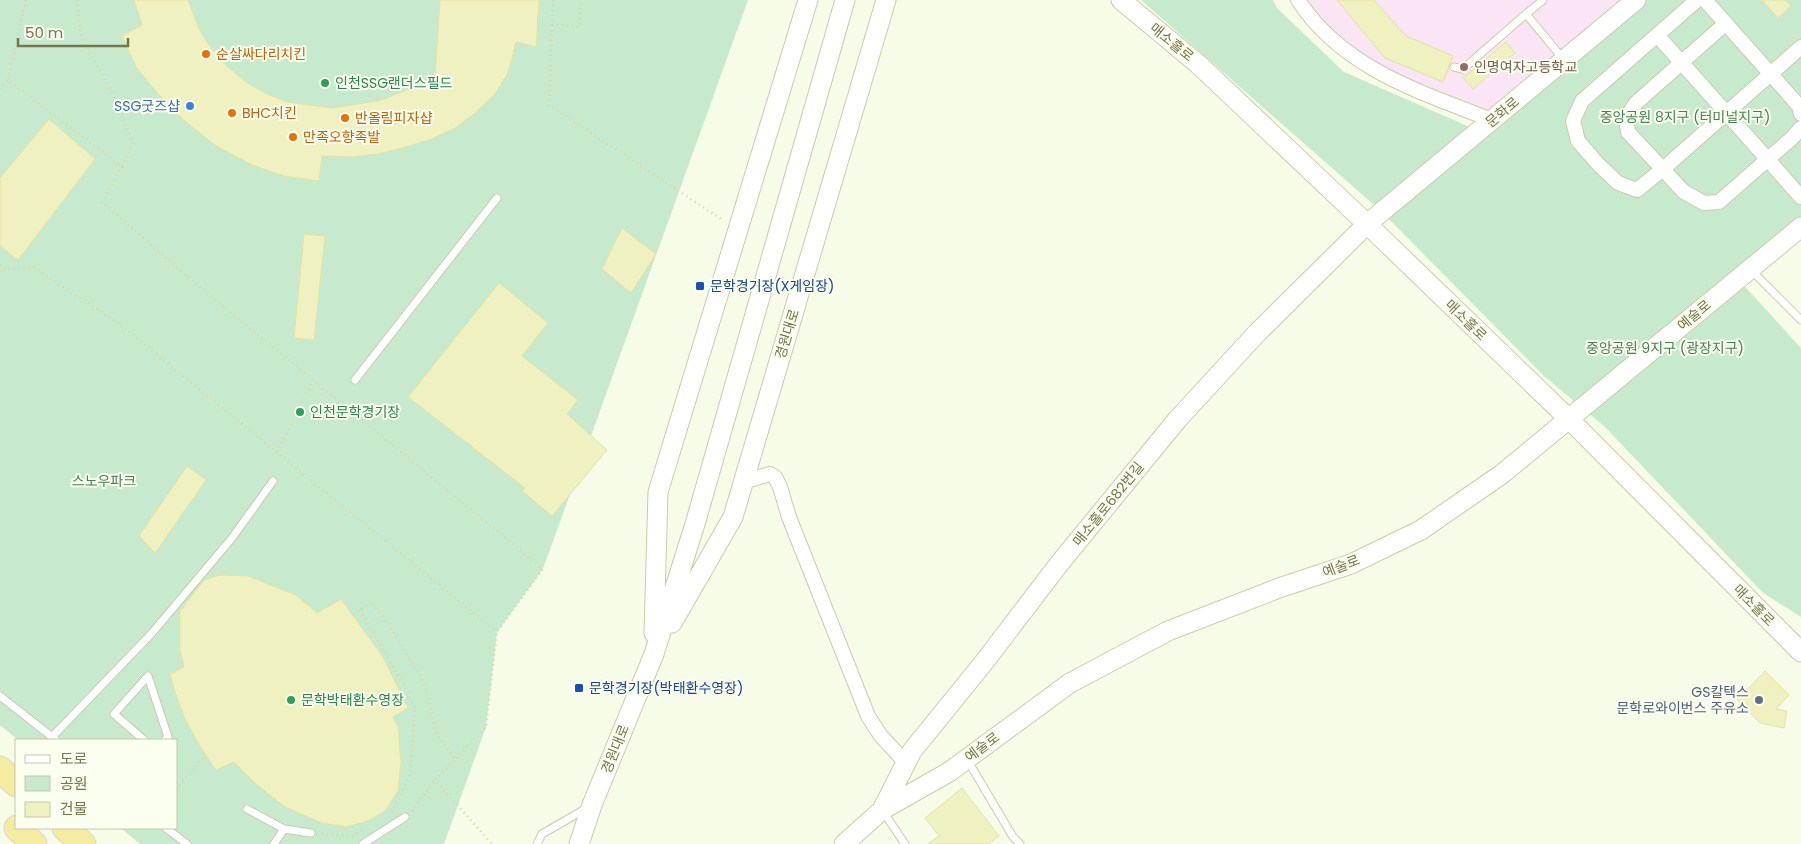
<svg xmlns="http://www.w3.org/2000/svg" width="1801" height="844" font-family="Poppins,'Noto Sans KR',sans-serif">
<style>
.education{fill:#f9e5f3}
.green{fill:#c7eace}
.building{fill:#f0f1c0;stroke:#e3e3a1}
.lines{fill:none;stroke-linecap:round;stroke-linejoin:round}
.lane-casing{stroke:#cacbab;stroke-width:9}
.street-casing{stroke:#cacbab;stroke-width:16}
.secondary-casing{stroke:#cacca7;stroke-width:21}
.highway-casing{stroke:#d9d8cd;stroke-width:27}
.path{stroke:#d6d6a3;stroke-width:2.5;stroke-dasharray:1 4;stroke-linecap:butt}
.lane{stroke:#fff;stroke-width:7}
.street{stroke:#fff;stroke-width:14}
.secondary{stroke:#fff;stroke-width:19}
.highway{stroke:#f5eba1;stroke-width:25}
.path-bridge{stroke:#d6d6a3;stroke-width:2.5;stroke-dasharray:1 4;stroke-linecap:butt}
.food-dot{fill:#e8710a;stroke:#fbffef;stroke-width:2}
.education-dot{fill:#8d6e63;stroke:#fbffef;stroke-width:2}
.leisure-dot{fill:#2e9e5b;stroke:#fbffef;stroke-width:2}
.shop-dot{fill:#3f7fe0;stroke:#fbffef;stroke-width:2}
.transit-dot{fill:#1a4fb4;stroke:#fbffef;stroke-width:2}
.service-dot{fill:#5c6f8a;stroke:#fbffef;stroke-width:2}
.labels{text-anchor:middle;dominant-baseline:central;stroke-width:4;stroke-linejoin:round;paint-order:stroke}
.street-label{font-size:14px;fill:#76754c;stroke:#fbffef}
.food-label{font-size:14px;fill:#c56008;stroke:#fbffef;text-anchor:start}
.education-label{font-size:14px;fill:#785e54;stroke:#fbffef;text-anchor:start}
.leisure-label{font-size:14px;fill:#27864d;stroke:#fbffef;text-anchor:start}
.shop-label{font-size:14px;fill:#366cbe;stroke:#fbffef;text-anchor:end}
.park-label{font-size:14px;fill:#47815a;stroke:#fbffef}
.transit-label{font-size:14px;fill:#164399;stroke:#fbffef;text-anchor:start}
.service-label{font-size:14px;fill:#4e5e75;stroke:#fbffef;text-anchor:end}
</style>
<rect width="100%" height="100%" fill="#f7fce8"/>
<path class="education" d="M1298 0H1633L1492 120 1343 50Z"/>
<path class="green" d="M0 0H748L543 569 497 632 486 727 444 844H140L121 828H176V740H18L0 725Z
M1141 0H1273L1277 8 1344 72 1479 131 1636 0H1801V227L1738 279 1801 348V617L1763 593 1605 427 1545 377 1382 212Z"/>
<path class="building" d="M134 0H188L199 29 211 48 228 67 247 83 269 95 288 102 332 108 377 101 400 93 435 76 440 0H539L536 47 516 42 508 73 494 95 475 113 455 128 429 140 406 147 378 154 351 157 322 156 319 181 284 176 252 165 216 146 186 122 158 94 136 67 122 36 142 25Z
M1337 0H1374L1406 36 1453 56 1443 82 1385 58Z
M1762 0H1785L1791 6 1778 18Z
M1506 42 1515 53 1473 89 1463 78Z
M49 119 95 159 18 260 0 246V178Z
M622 228 656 254 631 293 602 269Z
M304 234 325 236 314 340 294 338Z
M499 283 548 323 522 356 578 400 567 414 607 450 552 516 522 491 525 488 408 397Z
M187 466 206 480 155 553 139 536Z
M220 575 248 576 296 595 317 613 341 599 383 657 408 708 393 717 398 727 401 763 398 791 385 811 368 821 346 827 322 823 285 807 255 783 234 762 216 770 199 745 184 717 175 692 170 674 184 667 180 650V611L204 580Z
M1765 671 1789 695 1776 709 1787 711 1784 728 1760 723 1737 700Z
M962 788 999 836 989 844H928L939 836 925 818Z"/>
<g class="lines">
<g class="lane-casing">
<path id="lane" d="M1526 14 1542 1
M1454 67 1463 69 1526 14 1564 60
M1750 269 1801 320
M355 380 497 198
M0 696 56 740
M52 737 152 633 232 538 273 481
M144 740 114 714 148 676 168 737 165 740
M968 761 1013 837 1020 844
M247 809 284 829 311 833
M882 810 905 844
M166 828 187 844
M274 844 284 829
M363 844 405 817
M537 844 542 834 587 808"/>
</g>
<g class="street-casing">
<path id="street" d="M1298 0C1342 68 1420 92 1492 120
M1697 0 1582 101 1573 121 1578 141 1598 164 1618 183 1637 190 1663 169 1801 47
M1705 0 1799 106 1801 114
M1726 23 1636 103 1626 118 1628 132 1684 192 1704 203 1719 202 1792 138 1801 128
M1657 35 1801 197
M743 482 770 474 775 477 780 487 789 517 868 716 881 736 906 763"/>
</g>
<g class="secondary-casing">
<path id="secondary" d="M1121 0 1198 64 1367 224 1569 419 1801 652
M672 623 733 517 886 0
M654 633 658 492 808 0
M882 810 912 751 985 661 1059 564 1177 420 1257 333 1367 224 1636 0
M579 844 592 805 654 654 695 524 845 0
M844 844 882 810 949 772 1070 683 1168 631 1279 588 1351 564 1421 530 1502 474 1801 227"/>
</g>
<g class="highway-casing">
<path id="highway" d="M0 769 16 784
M17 828 34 844
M65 828 83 844"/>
</g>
<path class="path" d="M26 0 8 80 122 167 102 202 189 278 543 569 497 632 486 727 435 780 492 844
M77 0 81 36 114 97 133 142 122 167
M553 0 549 105 724 221
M0 89 8 80
M0 265 5 269 35 268 122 326 497 632
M277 452 313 381
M360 610 403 684 415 707 410 775 392 812
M353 615 371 602 390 626 424 683 437 734 455 759
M176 789 206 755
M412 811 435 780
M322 834 352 836 362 830"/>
<use href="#lane" class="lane"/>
<use href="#street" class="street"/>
<use href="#secondary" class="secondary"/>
<use href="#highway" class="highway"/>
<path class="path-bridge" d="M552 24 579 27 581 0"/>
</g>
<g class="food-dot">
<circle cx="206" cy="54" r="5"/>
<circle cx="232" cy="113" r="5"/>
<circle cx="345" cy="118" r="5"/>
<circle cx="293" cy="137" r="5"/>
</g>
<circle class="education-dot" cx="1464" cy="67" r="5"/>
<g class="leisure-dot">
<circle cx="325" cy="83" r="5"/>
<circle cx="300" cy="412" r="5"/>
<circle cx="291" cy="700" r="5"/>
</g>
<circle class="shop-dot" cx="190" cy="106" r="5"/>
<g class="transit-dot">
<rect x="695" y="281" width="10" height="10" rx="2.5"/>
<rect x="574" y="683" width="10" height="10" rx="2.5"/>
</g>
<circle class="service-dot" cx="1759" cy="700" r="5"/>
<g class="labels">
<g class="street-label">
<text transform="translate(1172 42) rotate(39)">매소홀로</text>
<text transform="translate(1502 112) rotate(-40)">문화로</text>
<text transform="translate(1694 315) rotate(-40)">예술로</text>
<text transform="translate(1466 320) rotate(44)">매소홀로</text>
<text transform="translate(787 334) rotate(-73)">경원대로</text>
<text transform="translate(1108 504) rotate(-51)">매소홀로682번길</text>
<text transform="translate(1341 566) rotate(-21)">예술로</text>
<text transform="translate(1754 605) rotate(45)">매소홀로</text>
<text transform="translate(982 747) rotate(-37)">예술로</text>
<text transform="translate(615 749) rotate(-68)">경원대로</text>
</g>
<g class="food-label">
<text x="216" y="54">순살싸다리치킨</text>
<text x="242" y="113">BHC치킨</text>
<text x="355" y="118">반올림피자샵</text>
<text x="303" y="137">만족오향족발</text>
</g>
<g class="education-label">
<text x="1474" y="67">인명여자고등학교</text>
</g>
<g class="leisure-label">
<text x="335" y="83">인천SSG랜더스필드</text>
<text x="310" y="412">인천문학경기장</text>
<text x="301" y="700">문학박태환수영장</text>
</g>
<g class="shop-label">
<text x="180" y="106">SSG굿즈샵</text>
</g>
<g class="park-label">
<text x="1685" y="117">중앙공원 8지구 (터미널지구)</text>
<text x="1665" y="348">중앙공원 9지구 (광장지구)</text>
<text x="104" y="481">스노우파크</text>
</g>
<g class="transit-label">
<text x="710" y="286">문학경기장(X게임장)</text>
<text x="589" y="688">문학경기장(박태환수영장)</text>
</g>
<g class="service-label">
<text x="1749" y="692">GS칼텍스<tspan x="1749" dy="16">문학로와이번스 주유소</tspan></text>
</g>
</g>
<rect x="15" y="739" width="162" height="90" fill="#fbffef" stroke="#c6c8ae"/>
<rect x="25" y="755" width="25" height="8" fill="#ffffff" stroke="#c6c8ae"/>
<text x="60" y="764" font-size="15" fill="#76754c">도로</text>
<rect x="25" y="776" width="25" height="15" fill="#c7eace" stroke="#c6c8ae"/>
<text x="60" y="789" font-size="15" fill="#76754c">공원</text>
<rect x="25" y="802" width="25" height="15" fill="#f0f1c0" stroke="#c6c8ae"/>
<text x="60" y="814" font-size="15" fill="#76754c">건물</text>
<path d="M18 38v8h110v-8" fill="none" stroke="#76754c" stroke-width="2.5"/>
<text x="25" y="38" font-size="15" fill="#76754c" stroke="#fbffef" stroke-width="4" paint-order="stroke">50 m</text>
</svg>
